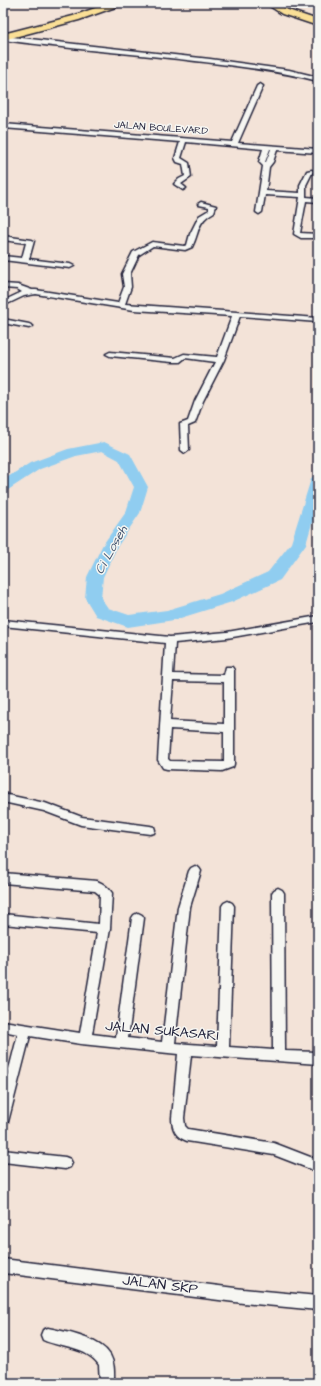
<svg xmlns="http://www.w3.org/2000/svg" width="321" height="1386" font-family="'Architects Daughter',sans-serif">
<style>
.lines{fill:none;stroke-linecap:round;stroke-linejoin:round}
.river{fill:#90cdf0;fill-rule:evenodd}
.street-casing{stroke:#22223b;stroke-width:3}
.primary-casing{stroke:#22223b;stroke-width:3}
.highway-casing{stroke:#22223b;stroke-width:3}
.street{fill:#f6f6f2;fill-rule:evenodd}
.primary{fill:#fadf96;fill-rule:evenodd}
.highway{fill:#fadf96;fill-rule:evenodd}
.labels{text-anchor:middle;dominant-baseline:central;stroke-width:3;stroke-linejoin:round;paint-order:stroke}
.far-street-label{font-size:10px;fill:#22223b;stroke:#f6f6f2}
.water-label{font-size:13px;font-style:italic;fill:#435571;stroke:#f6f6f2}
.near-street-label{font-size:14px;fill:#22223b;stroke:#f6f6f2}
</style>
<rect width="100%" height="100%" fill="#f3e3d8"/>
<filter id="ink" filterUnits="userSpaceOnUse"><feTurbulence type="fractalNoise" baseFrequency=".025" numOctaves="2"/><feDisplacementMap in="SourceGraphic" scale="8" xChannelSelector="R" yChannelSelector="G"/><feConvolveMatrix kernelMatrix="1 2 1 2 8 2 1 2 1" color-interpolation-filters="sRGB"/></filter>
<g filter="url(#ink)">
<g class="lines">
<path class="river" d="M104 442 130 454 148 487 140 513 117 547 103 577 101 598 108 608 129 615 167 610 220 594 268 572 291 543 311 479 313 476 318 474V503L306 544 280 580 232 602 174 620 128 627 96 616 85 598 87 577 102 546 126 512 134 487 119 460 102 451 76 456 40 469 8 490 3 492V480L30 463 68 449Z"/>
<g class="street-casing">
<path id="street" d="M3 36 210 59 289 70 318 77V81C288 73 258 69 228 65 153 55 78 50 3 40Z
M260 84 263 86 238 143 318 149V153L277 150 273 162 269 167 266 191 300 193V185L307 171 312 170 313 171 306 185V197L318 198V202L306 201 300 233 318 234V238H301L294 234 300 197 265 195 262 212 259 214 256 212 263 166 259 162 263 149 186 142 181 158 189 163 191 177 181 184 186 188 183 190 174 184 179 179 185 176 183 164 177 162 175 158 180 142 3 128V124L232 142 257 86ZM270 149H271L266 162H265Z
M201 202 216 206 214 212C196 222 200 232 192 247L185 250 153 246 139 255 130 274 131 287 125 304 318 318V322L240 316 224 360 203 401 195 423 188 426 189 450 185 453 181 450 180 424 188 421 195 401 215 362 185 358 180 362H172L110 356 106 354 110 352 175 358 184 354 217 357 232 316 134 310 36 294 24 296 3 306V301L22 292 17 289 3 288V284L18 285 32 290H36L118 303 124 287 122 274 133 252 152 242 184 246 187 245 190 234 199 216 209 210V207L199 205 198 204Z
M3 236 32 240 34 241 29 259 70 264 74 266 70 268 3 260V256L22 258 26 243 3 240Z
M3 319 29 324 33 326 29 328 3 323Z
M318 616V622L227 638 175 643 173 674 224 675 226 667H232L234 670V764L233 767 222 771 167 769 163 768 158 760 165 643 3 626V620L170 637 227 632ZM173 681 224 682V724L170 721ZM170 729 224 732V762L170 761 168 759Z
M3 794 45 803 82 817 150 826 154 827 155 830 154 833 150 834 81 825 44 811 3 802Z
M195 866 199 868 201 871 190 907 175 1043 217 1046 222 906 224 903 228 901 232 903 234 906 229 1047 273 1050 272 893 274 890 278 888 282 890 284 893 285 1051 318 1052V1064L191 1055 184 1118 185 1126 188 1129 274 1143 318 1160V1172L274 1155 187 1141C176 1137 172 1130 172 1118L178 1054 81 1044 30 1036 9 1118 8 1122 3 1124V1093L18 1034 3 1031V1021L80 1033 97 933 3 924V914L99 924 100 895 95 891 3 883V873L97 881C104 884 108 887 112 893L110 929 92 1034 116 1037 132 918 134 915 138 913 142 915 144 918 128 1038 162 1042 178 907 189 871 191 868Z
M3 1150 65 1157 70 1159 72 1163 70 1167 65 1169 3 1162Z
M3 1259 243 1289 318 1296V1310L243 1303 3 1273Z
M48 1328C66 1332 100 1338 110 1355 115 1364 114 1373 114 1383H100L99 1365C87 1347 61 1348 43 1340L41 1335 43 1330Z"/>
</g>
<g class="primary-casing">
<path id="primary" d="M265 3H275L288 10 318 20V26L282 14Z"/>
</g>
<g class="highway-casing">
<path id="highway" d="M109 3H123L121 5 79 20 3 40V34L73 16Z"/>
</g>
<use href="#street" class="street"/>
<use href="#primary" class="primary"/>
<use href="#highway" class="highway"/>
</g>
</g>
<g class="labels">
<g class="far-street-label">
<text transform="translate(161 128) rotate(4)">JALAN BOULEVARD</text>
</g>
<g class="water-label">
<text transform="translate(111 550) rotate(-61)">Ci Loseh</text>
</g>
<g class="near-street-label">
<text transform="translate(162 1031) rotate(5)">JALAN SUKASARI</text>
<text transform="translate(160 1285) rotate(7)">JALAN SKP</text>
</g>
</g>
<rect width="321" height="1386" fill="none" stroke="#f6f6f2" stroke-width="16"/>
<rect x="8" y="8" width="305" height="1370" fill="none" stroke="#22223b" stroke-width="1.5" filter="url(#ink)"/>
</svg>
